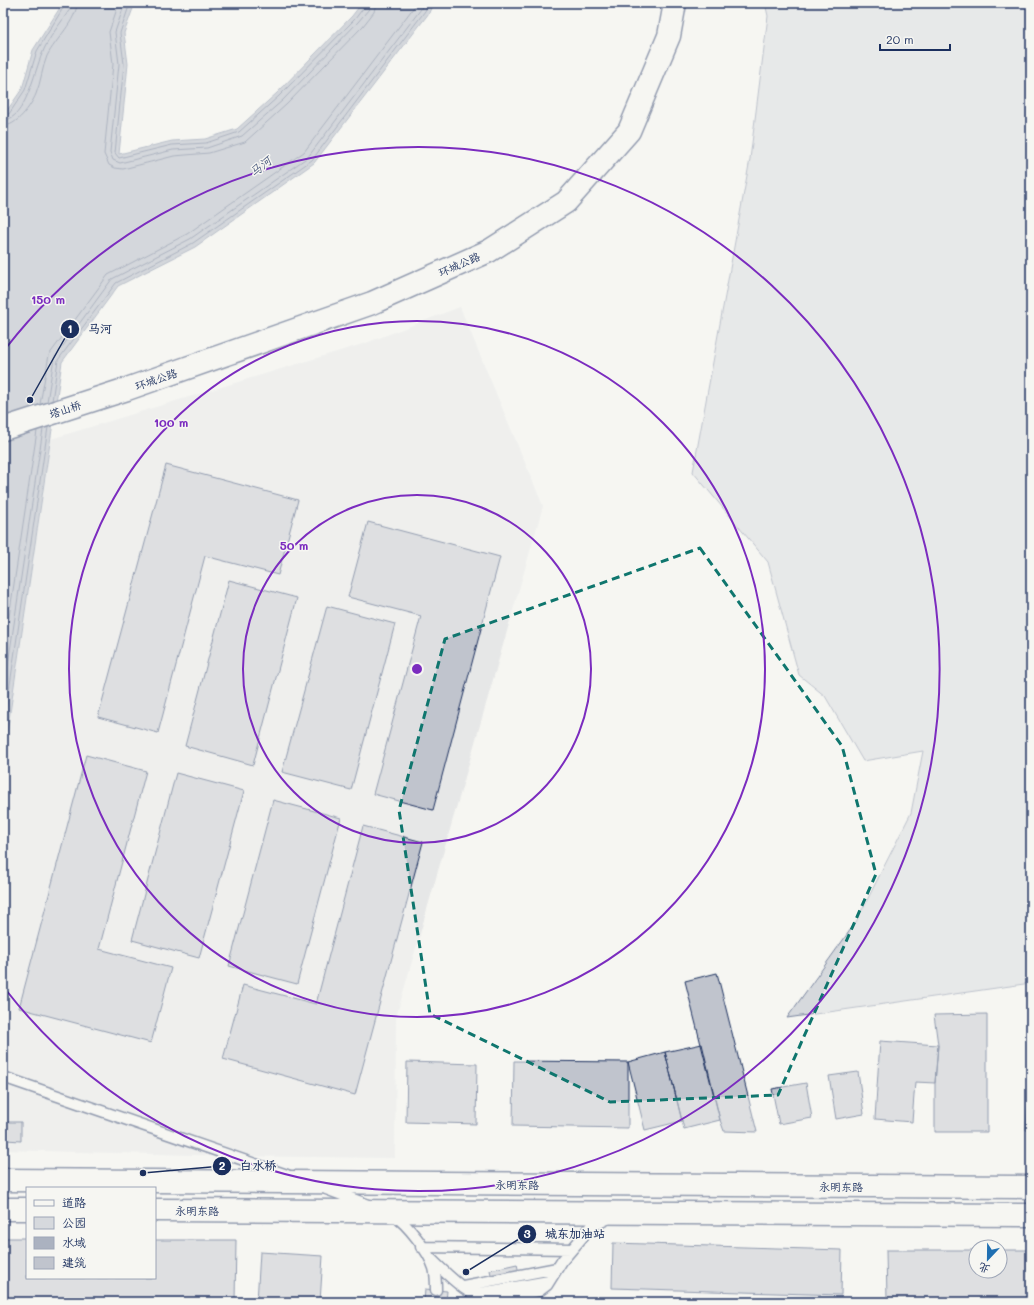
<svg xmlns="http://www.w3.org/2000/svg" width="1034" height="1305" font-family="Mali,'LXGW WenKai TC',sans-serif">
<style>
.built{fill:#e6e7e7}
.green{fill:#d6d9dd;stroke:#78849e}
.water{fill:#abb2c0;stroke:#717e99}
.lines{fill:none;stroke-linecap:round;stroke-linejoin:round}
.shore{stroke:#556385;stroke-width:1}
.building{fill:#c0c4cd;stroke:#1b2f5e}
.service-casing{stroke:#1b2f5e;stroke-width:13}
.primary-casing{stroke:#1b2f5e;stroke-width:25}
.trunk-casing{stroke:#1b2f5e;stroke-width:25}
.service{stroke:#f6f6f2;stroke-width:10}
.primary{stroke:#f6f6f2;stroke-width:22}
.trunk{stroke:#f6f6f2;stroke-width:22}
.marked{fill:none;stroke:#0f766e;stroke-width:3;stroke-dasharray:8 5;stroke-linejoin:round}
.ring{fill:none;stroke:#7b2cbf;stroke-width:2}
.labels{text-anchor:middle;dominant-baseline:central;stroke-width:3;stroke-linejoin:round;paint-order:stroke}
.street-label{font-size:11px;fill:#1b2f5e;stroke:#f6f6f2}
.water-label{font-size:12px;font-style:italic;fill:#46567b;stroke:#f6f6f2}
.centre{fill:#7b2cbf;stroke:#f6f6f2;stroke-width:2}
.ring-label{font-size:12px;text-anchor:middle;font-weight:bold;fill:#7b2cbf;stroke:#f6f6f2;stroke-width:3;stroke-linejoin:round;paint-order:stroke}
.leader{fill:none;stroke:#1b2f5e;stroke-width:1.5}
.callout-dot{fill:#1b2f5e;stroke:#f6f6f2;stroke-width:1.5}
.mark-label{font-size:12px;text-anchor:middle;font-weight:bold;fill:#fff}
.callout-label{font-size:12px;text-anchor:middle;font-weight:bold;fill:#1b2f5e;stroke:#f6f6f2;stroke-width:3;stroke-linejoin:round;paint-order:stroke}
</style>
<rect width="100%" height="100%" fill="#f6f6f2"/>
<filter id="ink" filterUnits="userSpaceOnUse"><feTurbulence type="fractalNoise" baseFrequency=".025" numOctaves="2"/><feDisplacementMap in="SourceGraphic" scale="8" xChannelSelector="R" yChannelSelector="G"/><feConvolveMatrix kernelMatrix="1 2 1 2 8 2 1 2 1" color-interpolation-filters="sRGB"/></filter>
<g filter="url(#ink)">
<path class="built" d="M460 307 543 506 396 1017 395 1158 232 1156 3 1150V760L51 439 366 343Z"/>
<path class="green" d="M765 3H1031V983L787 1018 856 922 911 813 923 751 863 761 825 696 799 675 768 562 693 472 750 159 768 16Z"/>
<path class="water" d="M63 3H135L124 33 128 64 119 154 172 141 205 139 237 129 277 93 352 16 362 3H433L429 13 314 163 195 247 118 286 62 362 3 760V111L6 112 22 89 33 50Z"/>
<g class="lines">
<path class="shore" d="M119 3 109 32 113 64 104 154 109 165 115 168 123 169 174 156 209 153 245 142 287 104 363 26 374 12 376 3
M125 3 115 32 119 64 110 152 113 160 120 163 173 150 207 148 242 136 283 100 358 22 369 9 370 3
M130 3 120 33 124 64 115 153 119 158 172 145 206 143 239 132 279 96 355 19 364 7 365 3
M3 115 9 114 25 90 37 51 66 3
M3 120C25 122 35 69 42 54 48 38 61 23 70 9L71 3
M3 126C16 127 31 106 36 94 41 82 42 68 47 56 55 40 77 20 77 3
M52 401 58 360 116 283 193 243 312 160 425 11 429 3
M47 402 54 358 112 279 190 239 308 157 421 9 423 3
M40 404 49 355 108 275 187 234 304 152 417 3
M3 657 37 431
M3 698 43 429
M3 732 48 427"/>
</g>
<path class="building" d="M166 465 298 500 278 575 205 556 158 733 98 717Z
M368 522 500 557 433 810 373 794 421 616 348 597Z
M229 580 297 598 253 765 185 746Z
M327 606 395 624 351 790 282 772Z
M86 755 146 771 99 949 171 968 151 1043 19 1008Z
M176 773 244 791 199 958 132 940Z
M273 800 341 818 297 984 229 966Z
M363 826 423 842 355 1095 223 1059 243 985 316 1004Z
M717 973 757 1132 724 1131 720 1120 685 981Z
M987 1014V1132H935V1083L938 1045 934 1015Z
M880 1041 938 1045 935 1083 915 1082 912 1122 875 1119Z
M702 1044 720 1120 684 1129 665 1052Z
M665 1052 682 1121 645 1130 628 1062Z
M1030 1052H1031V1131L1026 1130Z
M514 1061 628 1062V1128L513 1126Z
M407 1062 477 1064 476 1124 406 1122Z
M858 1072 864 1114 836 1119 829 1076Z
M806 1083 812 1118 779 1124 772 1089Z
M7 1122H21V1141L6 1140Z
M3 1238H27V1278H155V1240H236L235 1302H3Z
M613 1243 842 1250 841 1295 612 1288Z
M886 1250H976V1271H1000V1250H1031V1300H887Z
M260 1252 323 1256 320 1302H257Z
M517 1264 525 1302H497L490 1270Z
M425 1289 447 1291 446 1302H424Z"/>
<g class="lines">
<g class="service-casing">
<path id="service" d="M3 1077 287 1175
M326 1189 369 1205
M393 1215C407 1223 429 1252 434 1268 436 1275 436 1282 436 1290
M421 1247 572 1249
M431 1259C448 1275 470 1299 494 1301L539 1291 547 1285 562 1261 591 1227 609 1218
M463 1286 557 1268
M475 1294 549 1281"/>
</g>
<g class="primary-casing">
<path id="primary" d="M3 1180 1031 1187
M3 1209H27
M155 1210 1031 1215"/>
</g>
<g class="trunk-casing">
<path id="trunk" d="M3 429 127 389 372 303 489 251 566 202 629 131 669 36 675 3"/>
</g>
<use href="#service" class="service"/>
<use href="#primary" class="primary"/>
<use href="#trunk" class="trunk"/>
</g>
</g>
<path d="M0 0H1034V1305H0ZM700 548 842 746 876 874 778 1095 610 1102 430 1014 399 810 445 639Z" fill="#f6f6f2" fill-opacity=".55" fill-rule="evenodd"/>
<path class="marked" d="M700 548 842 746 876 874 778 1095 610 1102 430 1014 399 810 445 639Z"/>
<g class="ring">
<circle cx="417" cy="669" r="174"/>
<circle cx="417" cy="669" r="348"/>
<path d="M6 348A522 522 0 1 1 6 990"/>
</g>
<g class="labels">
<g class="street-label">
<text transform="translate(459 264) rotate(-24)">环城公路</text>
<text transform="translate(156 379) rotate(-19)">环城公路</text>
<text transform="translate(65 409) rotate(-18)">塔山桥</text>
<text x="517" y="1184">永明东路</text>
<text x="841" y="1186">永明东路</text>
<text x="197" y="1210">永明东路</text>
</g>
<g class="water-label">
<text transform="translate(260 166) rotate(-39)">马河</text>
</g>
</g>
<circle cx="417" cy="669" r="6" class="centre"/>
<g class="ring-label">
<text x="48" y="304">150 m</text>
<text x="171" y="427">100 m</text>
<text x="294" y="550">50 m</text>
</g>
<path class="leader" d="M30 400L70 329M143 1173L222 1166M466 1272L527 1234"/>
<g class="callout-dot">
<circle cx="30" cy="400" r="4"/>
<circle cx="143" cy="1173" r="4"/>
<circle cx="466" cy="1272" r="4"/>
<circle cx="70" cy="329" r="10"/>
<circle cx="222" cy="1166" r="10"/>
<circle cx="527" cy="1234" r="10"/>
</g>
<g class="mark-label">
<text x="70" y="333">1</text>
<text x="222" y="1170">2</text>
<text x="527" y="1238">3</text>
</g>
<g class="callout-label">
<text x="100" y="333">马河</text>
<text x="258" y="1170">白水桥</text>
<text x="575" y="1238">城东加油站</text>
</g>
<rect width="1034" height="1305" fill="none" stroke="#f6f6f2" stroke-width="16"/>
<rect x="8" y="8" width="1018" height="1289" fill="none" stroke="#1b2f5e" stroke-width="1.5" filter="url(#ink)"/>
<rect x="26" y="1187" width="130" height="92" fill="#f6f6f2" stroke="#9ea6b7"/>
<rect x="34" y="1200" width="20" height="6" fill="#f6f6f2" stroke="#9ea6b7"/>
<text x="62" y="1207" font-size="12" fill="#1b2f5e">道路</text>
<rect x="34" y="1217" width="20" height="12" fill="#d6d9dd" stroke="#9ea6b7"/>
<text x="62" y="1227" font-size="12" fill="#1b2f5e">公园</text>
<rect x="34" y="1237" width="20" height="12" fill="#abb2c0" stroke="#9ea6b7"/>
<text x="62" y="1247" font-size="12" fill="#1b2f5e">水域</text>
<rect x="34" y="1257" width="20" height="12" fill="#c0c4cd" stroke="#9ea6b7"/>
<text x="62" y="1267" font-size="12" fill="#1b2f5e">建筑</text>
<g transform="translate(988 1259) rotate(202)"><circle r="19" fill="#f6f6f2" stroke="#9ea6b7"/>
<path d="M0-3L7 15L0 10L-7 15Z" fill="#1f6fb2"/>
<text y="-6" font-size="11" font-weight="bold" text-anchor="middle" fill="#1b2f5e">北</text>
</g>
<path d="M880 44v6h70v-6" fill="none" stroke="#1b2f5e" stroke-width="2"/>
<text x="886" y="44" font-size="12" fill="#1b2f5e" stroke="#f6f6f2" stroke-width="3" paint-order="stroke">20 m</text>
</svg>
